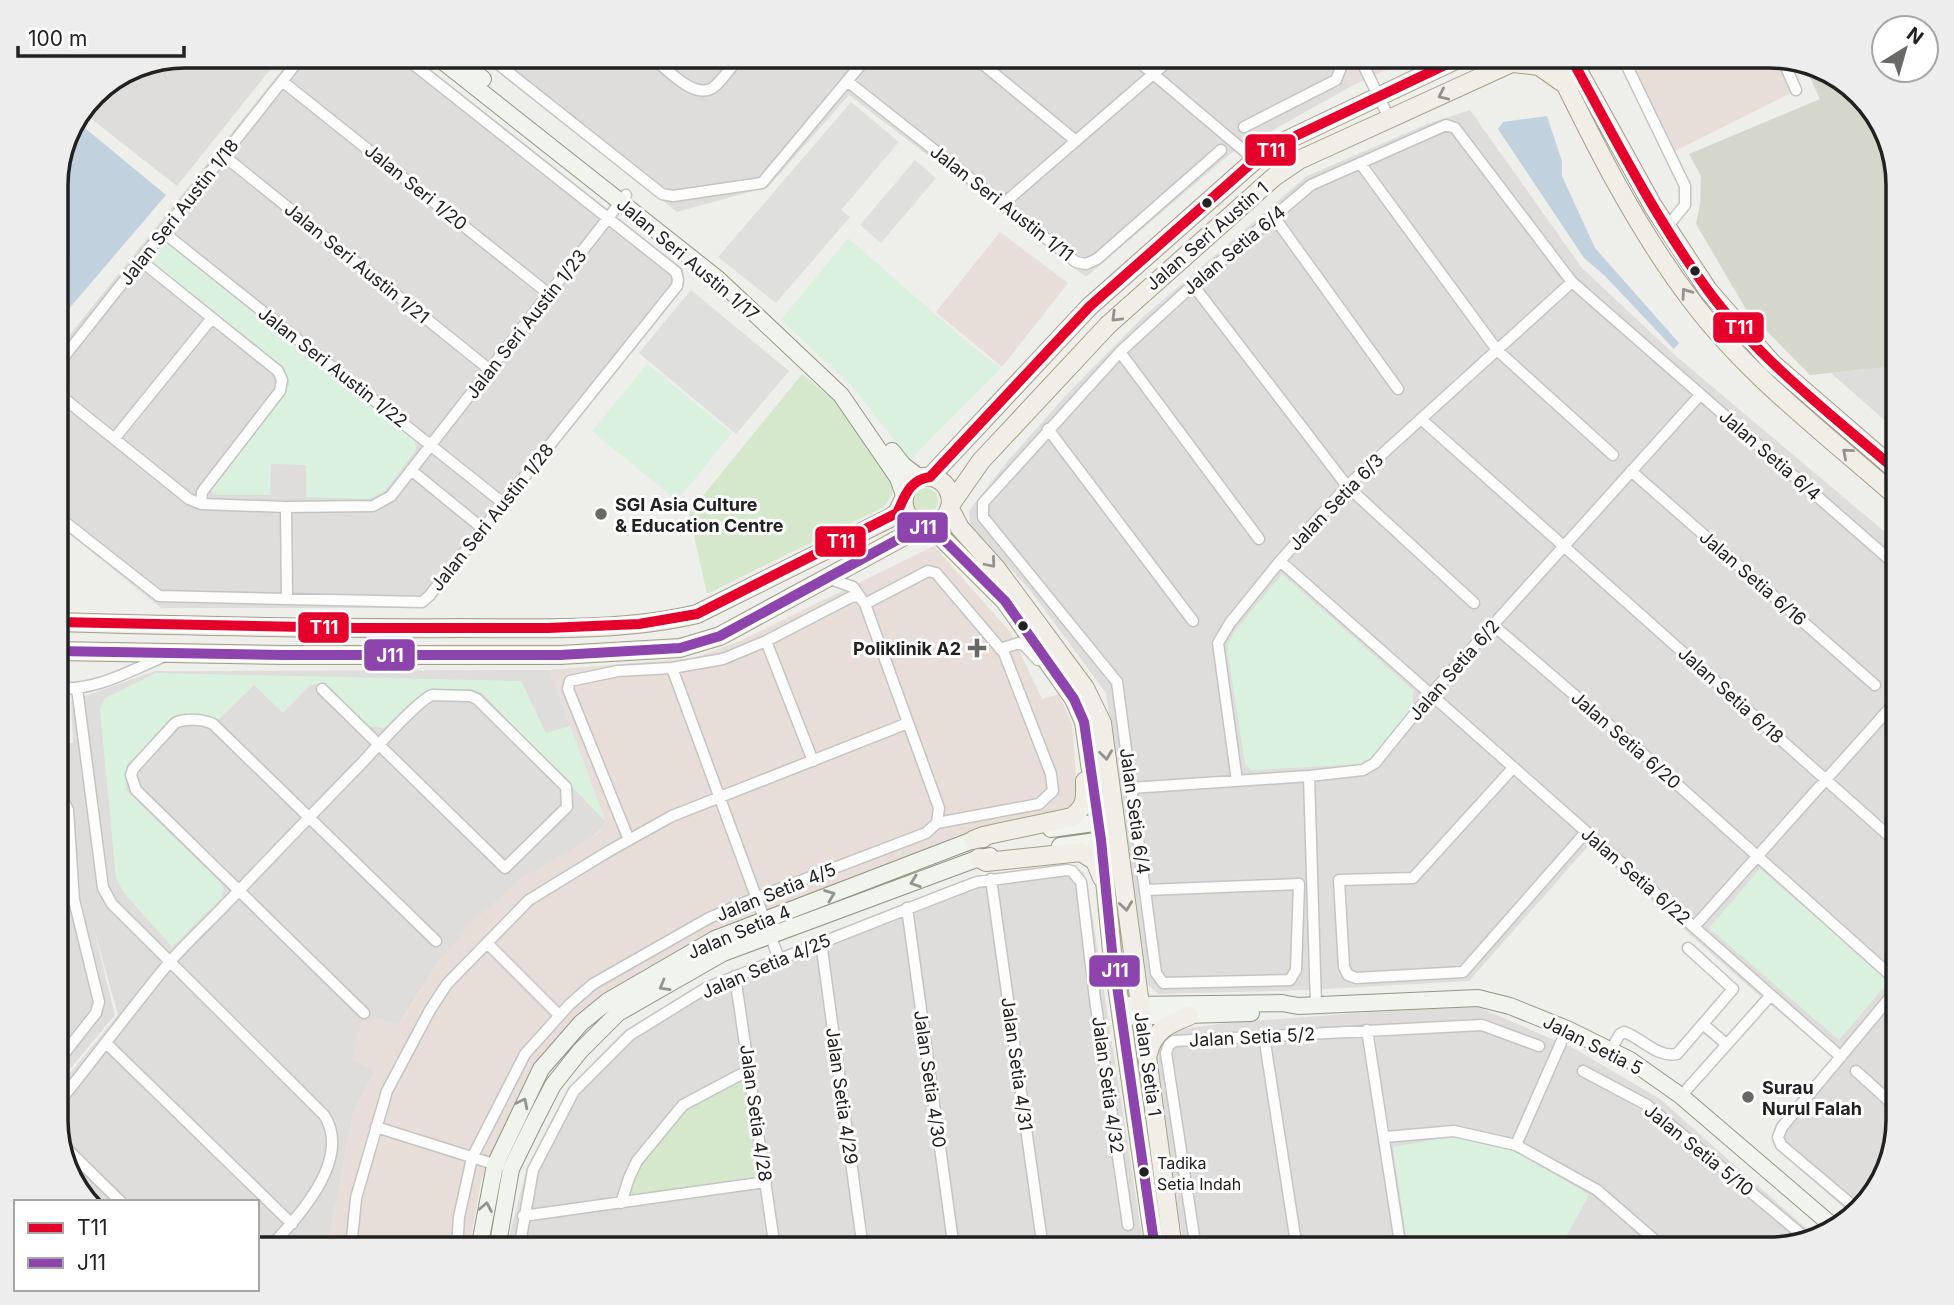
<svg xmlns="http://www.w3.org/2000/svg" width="1954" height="1305" font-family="Inter,sans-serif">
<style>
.residential{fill:#dedddb}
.commercial{fill:#e7ded9}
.religious{fill:#dddddb}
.construction{fill:#d5d7cd}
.grass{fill:#d6e8cc}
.park{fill:#dbf1e0}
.parking{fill:#dfdfdd}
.water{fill:#c1d2de}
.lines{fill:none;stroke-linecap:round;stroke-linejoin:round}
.street-casing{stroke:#c4c4c2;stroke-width:13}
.secondary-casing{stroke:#929783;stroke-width:18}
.primary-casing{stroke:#a39f89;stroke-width:20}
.street{stroke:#fcfcfc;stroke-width:10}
.secondary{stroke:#f1f3ed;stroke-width:16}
.primary{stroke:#f1eee7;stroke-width:18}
.bus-1-casing{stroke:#fff;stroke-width:16}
.bus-2-casing{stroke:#fff;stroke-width:16}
.bus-1{stroke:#e4002b;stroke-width:10}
.bus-2{stroke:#8e44ad;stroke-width:10}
.oneway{stroke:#93928e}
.oneway2{stroke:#939491}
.bus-dot{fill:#212121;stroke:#fff;stroke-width:2.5}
.poi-dot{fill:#696967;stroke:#fff;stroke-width:2.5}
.labels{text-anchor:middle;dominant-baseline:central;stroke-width:6;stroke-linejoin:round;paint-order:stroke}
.bus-label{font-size:16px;fill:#212121;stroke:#fff;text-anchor:start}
.street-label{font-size:18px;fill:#212121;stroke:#fff}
.poi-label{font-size:18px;font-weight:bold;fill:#212121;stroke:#fff;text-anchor:start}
.rim{fill:none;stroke:#212121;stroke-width:3.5}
.line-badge{stroke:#fff;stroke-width:2.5}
.badge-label{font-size:19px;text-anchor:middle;font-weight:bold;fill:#fff}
</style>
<rect width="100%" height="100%" fill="#eeeeea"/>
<path class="residential" d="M185 56H281L177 186 85 114 94 94 136 66Z
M293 56H414L683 269 684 279 423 608H161L56 523V352Z
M481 56H1336L1350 87 1230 154 1086 277 849 95 768 187 677 212Z
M1470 110 1582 268 1677 357 1898 543V1120L1876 1192 1851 1214 1776 1148 1772 1142 1777 1126 1835 1058 1755 992 1589 845 1469 981 1307 990 1159 994 1148 985 1106 693 1029 589 970 524 969 511 1006 463 1069 392 1142 318 1307 176 1427 124Z
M550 670 605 821 603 826 597 833 441 959 398 1025 378 1019 375 1071 353 1113 329 1241 322 1249H257V1202H90L73 1184 56 1128V1090L118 1015 92 922 115 1015 56 1086V744L73 743 71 701 155 671Z
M1070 864 1084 873 1088 888 1144 1249H506L526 1171 569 1088 624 1031 709 980 972 877Z
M1478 1007 1575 1049 1660 1099 1817 1238 1769 1249H1184L1156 1066 1157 1042 1168 1031 1226 1023 1370 1012Z"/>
<path class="commercial" d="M1336 56H1415L1350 87Z
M1630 56H1769L1777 59 1793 92 1673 152 1628 59Z
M1000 232 1068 283 1002 367 936 312Z
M934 546 1011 633 1042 699 1059 694 1072 724 1077 791 1078 800 1069 814 957 836 932 851 714 931 537 1063 490 1155 481 1182 469 1249H331L329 1241 353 1113 375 1071 352 1060 361 1022 378 1019 399 1024 441 959 469 925 520 879 597 834 603 826 605 820 550 670 694 658 738 642Z
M56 669H63L68 744H56Z"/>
<path class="religious" d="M1898 366V432L1831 373Z"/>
<path class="construction" d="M1805 67 1841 78 1848 86 1840 90 1849 87 1885 128 1898 185V366L1810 375 1747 311 1696 224 1700 204 1701 176 1689 154 1820 99Z"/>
<path class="grass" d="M802 374 847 412 860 437 893 481 892 495 884 507 707 594 689 513Z
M912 501a13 13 0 1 1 26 0a13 13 0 1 1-26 0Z
M738 1082 747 1089 759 1177 631 1197C633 1167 666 1127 690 1108 704 1097 722 1090 738 1082Z"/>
<path class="park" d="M848 238 967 342 1001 368 910 460 850 384 781 320Z
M163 240 415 439 416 450 385 491 370 499 306 497V465L271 464 270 495H215L211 490 290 384 283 366 148 260Z
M647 364 732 433 677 501 592 431Z
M1282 574 1413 690V708L1365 764 1251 770 1245 764 1227 647 1234 632Z
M156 673 521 681 546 733 570 726 605 821 482 693 471 689 426 690 385 728 368 726 326 684 310 685 283 713 254 685 218 720C207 713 186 713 173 718L127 765 126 790 220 882 224 889 221 898 172 947 124 893 116 878 100 710 105 698Z
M1760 869 1885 977V986L1839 1040 1709 928Z
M1453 1136 1514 1150 1589 1195 1559 1249H1408L1393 1147Z"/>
<path class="parking" d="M851 102 899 142 841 210 850 217 776 303 718 257Z
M915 160 936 178 881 243 860 225Z
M691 290 789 371 736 434 639 353Z"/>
<path class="water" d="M1547 116 1562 161V176L1595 248 1679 343 1674 349 1605 276 1584 258 1498 129 1503 122Z
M80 124 166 195 56 324V177Z"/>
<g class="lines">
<g class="street-casing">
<path id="street" d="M488 56 662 194 673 196 762 183 868 56
M651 56C666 68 696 103 715 86 724 78 732 66 740 56
M973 56 1076 141
M1132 56 1255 160
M1359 56 1390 120
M1625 56 1624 60 1685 186V205L1667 227
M1783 60 1796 90
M282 81 549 294
M847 81 1076 262 1086 264 1097 259 1221 150
M1244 127 1336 80 1340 70 1333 56
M224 156 490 370
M1360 163 1497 350 1613 455
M1003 204 1174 56
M1274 217 1398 389
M163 232 503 503
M140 260 278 371 282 380 280 391 202 492 201 504
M1193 285 1347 486 1474 603
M1120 352 1259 539
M56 367 302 56
M56 392 189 499 201 504 286 507 373 506 391 496 626 195
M1421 419 1898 844
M1048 429 1193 621
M114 439 212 318
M411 470 482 528
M1631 471 1875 685
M286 507 287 598
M56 515 159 596 422 602 429 596 677 286 678 280 676 272 403 56
M1280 561 1841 1057
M827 578 853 587 865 604 939 808 937 823
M865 604 928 571 936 573 1004 653 1051 774 1053 791 1039 804 937 823
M1493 625 1650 760 1898 982
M766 641 813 761
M1000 649 1019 643 1025 646 1038 660
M672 668 779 959
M56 688C94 692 129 671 163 657
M77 688 103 888 112 904 324 1115C353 1159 297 1219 268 1249
M1513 768 1413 878 1339 880 1344 967 1348 975 1356 978 1463 972 1586 832
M1309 776 1316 1005
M1237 781 1218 643 1230 623 1280 561 1347 486 1572 282
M1131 788 1309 776 1363 770 1375 763 1430 695 1700 395
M56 801 65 804 68 810 74 900 99 1002 96 1013 56 1064
M629 840 568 689 570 681 618 671 672 668 723 659 766 641 851 597 859 596
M991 879 1043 1249
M1146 890 1299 884 1296 970 1290 980 1163 983 1156 973 1117 682 983 517V503L1120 352 1193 285 1311 185 1446 125 1455 128 1572 282 1898 567
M56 900H74
M907 908 954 1249
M1694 927 1898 699
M821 942 863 1249
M487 943 559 1015
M735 976 775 1249
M364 1013 136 790 131 775 133 769 175 723C184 718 203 719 213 724L436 941
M1703 1024 1726 1044
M1367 1030 1401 1249
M1264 1036 1297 1249
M106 1043 292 1224
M1610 1051 1620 1034 1624 1032C1642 1038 1657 1058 1677 1054L1733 989 1688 948
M1583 1071 1647 1105 1808 1240
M1856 1071 1898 1109
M1681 1096 1771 995
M56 1106C94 1059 130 1010 168 964 186 943 208 923 227 903 271 857 315 811 360 765 373 751 417 701 432 695L470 696 477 699 566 787 567 807 505 868 322 689
M376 1127 500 1166
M1385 1137 1454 1131 1516 1145 1597 1190 1665 1249
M61 1143 121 1202
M1516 1145 1567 1029
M621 1203 629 1178 637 1161 683 1105 749 1070
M1857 1209 1781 1145 1778 1137 1782 1127 1898 988
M523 1216 766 1182
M351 1249 356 1198 387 1091 430 1010 447 984 529 900 609 851 672 816 908 723
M457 1249 459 1217 472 1158 525 1054 570 1004 593 984 709 918 758 897 926 833 937 823
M519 1249 533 1170 574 1091 630 1035 706 988 948 893 977 882 1067 870 1072 871 1081 882 1095 999 1128 1225
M1196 1249 1166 1053 1169 1045 1174 1041 1482 1025 1539 1046"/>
</g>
<g class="secondary-casing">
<path id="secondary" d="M436 56 718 279 841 395 898 478 904 495
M454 56 483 79
M892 451 903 465 920 478
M1051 829 1108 821
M1060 846 1111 839
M1127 1005 1282 1003 1298 1006 1478 998 1510 1006 1567 1029 1630 1060 1681 1096 1835 1228
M1123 1017 1251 1013
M479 1249 495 1165 541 1069 581 1023 608 1001 715 939 973 840 984 839
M497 1249 511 1169 533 1124 553 1085 580 1051 618 1013 723 953 979 858 990 856"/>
</g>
<g class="primary-casing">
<path id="primary" d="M1570 56 1653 206 1708 290 1772 363 1898 472
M1554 61C1594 143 1635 226 1691 300 1748 376 1827 435 1898 498
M1513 63 1539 66 1563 83
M930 477 1089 307 1255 160 1285 141 1464 56
M951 504 981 461 1108 325 1274 177 1299 160 1527 56
M950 509 960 528 996 568 1085 688 1102 723 1173 1249
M929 525 1005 601 1074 699 1084 722 1101 840 1112 951 1155 1249
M56 622C191 626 325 629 459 628 536 628 622 632 697 614L890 518 897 513 903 501
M56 651 283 655H560L680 648 720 636 908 534 936 523 947 515 951 504C951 494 948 485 939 480 905 462 885 522 929 525
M973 840 983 836 1072 817C1087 805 1085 799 1085 781
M979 858 986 862 1081 852 1095 861 1102 878
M1148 1054C1153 1031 1168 1024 1189 1016"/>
</g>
<use href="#street" class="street"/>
<use href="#secondary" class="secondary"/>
<use href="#primary" class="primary"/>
<g class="bus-1-casing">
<path id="bus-1" d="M1570 56C1613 135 1654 216 1707 289 1759 360 1832 415 1898 472
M56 622 358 628H548L639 624 697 614 897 513C905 496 909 480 930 477L1089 307 1255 160 1285 141 1464 56"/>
</g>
<g class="bus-2-casing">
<path id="bus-2" d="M56 651 283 655H560L680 648 720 636 908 534 929 525 1005 601 1074 699 1084 722 1101 840 1112 951 1155 1249"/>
</g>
<use href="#bus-1" class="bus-1"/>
<use href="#bus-2" class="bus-2"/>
</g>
<defs><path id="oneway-chevron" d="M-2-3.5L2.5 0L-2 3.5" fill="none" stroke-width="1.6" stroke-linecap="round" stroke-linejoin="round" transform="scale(1.75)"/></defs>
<g class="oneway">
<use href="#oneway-chevron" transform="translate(1443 95) rotate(155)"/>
<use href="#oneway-chevron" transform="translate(1686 293) rotate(-125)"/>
<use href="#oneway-chevron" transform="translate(1116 317) rotate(135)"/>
<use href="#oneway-chevron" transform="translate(1847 453) rotate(-139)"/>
<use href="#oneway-chevron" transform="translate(991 563) rotate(50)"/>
<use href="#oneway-chevron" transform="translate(1106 755) rotate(83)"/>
<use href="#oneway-chevron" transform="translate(1126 906) rotate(82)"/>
</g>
<g class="oneway2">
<use href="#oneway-chevron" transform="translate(915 882) rotate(160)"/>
<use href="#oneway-chevron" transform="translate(830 895) rotate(-21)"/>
<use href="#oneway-chevron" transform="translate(664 986) rotate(150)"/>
<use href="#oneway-chevron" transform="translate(523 1103) rotate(-63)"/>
<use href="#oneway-chevron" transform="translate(486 1207) rotate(-79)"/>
</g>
<g class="bus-dot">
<circle cx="1207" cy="203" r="6"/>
<circle cx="1695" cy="271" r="6"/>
<circle cx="1023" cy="626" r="6"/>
<circle cx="1144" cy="1172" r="6"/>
</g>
<g class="poi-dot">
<circle cx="601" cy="514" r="7"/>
<path d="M973.5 637.5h7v7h7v7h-7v7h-7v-7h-7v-7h7z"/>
<circle cx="1748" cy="1097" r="7"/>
</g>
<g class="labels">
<g class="bus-label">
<text x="1157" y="1163">Tadika<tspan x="1157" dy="21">Setia Indah</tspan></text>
</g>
<g class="street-label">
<text transform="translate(416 187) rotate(39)">Jalan Seri 1/20</text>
<text transform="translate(1002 203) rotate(38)">Jalan Seri Austin 1/11</text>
<text transform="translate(179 212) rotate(-52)">Jalan Seri Austin 1/18</text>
<text transform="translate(1207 236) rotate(-41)">Jalan Seri Austin 1</text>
<text transform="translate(1234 250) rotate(-40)">Jalan Setia 6/4</text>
<text transform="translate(688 259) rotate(40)">Jalan Seri Austin 1/17</text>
<text transform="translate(357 263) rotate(39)">Jalan Seri Austin 1/21</text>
<text transform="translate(526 324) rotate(-52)">Jalan Seri Austin 1/23</text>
<text transform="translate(333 367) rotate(38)">Jalan Seri Austin 1/22</text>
<text transform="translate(1770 455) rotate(41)">Jalan Setia 6/4</text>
<text transform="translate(1336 502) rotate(-46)">Jalan Setia 6/3</text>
<text transform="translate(492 517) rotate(-51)">Jalan Seri Austin 1/28</text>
<text transform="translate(1753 578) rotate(41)">Jalan Setia 6/16</text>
<text transform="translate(1454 670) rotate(-49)">Jalan Setia 6/2</text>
<text transform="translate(1731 695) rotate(42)">Jalan Setia 6/18</text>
<text transform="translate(1626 740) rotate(41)">Jalan Setia 6/20</text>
<text transform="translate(1135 811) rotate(82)">Jalan Setia 6/4</text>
<text transform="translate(1636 876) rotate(41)">Jalan Setia 6/22</text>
<text transform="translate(776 892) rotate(-22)">Jalan Setia 4/5</text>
<text transform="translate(739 932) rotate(-23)">Jalan Setia 4</text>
<text transform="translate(766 966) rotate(-23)">Jalan Setia 4/25</text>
<text transform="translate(1252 1037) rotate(-3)">Jalan Setia 5/2</text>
<text transform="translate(1593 1045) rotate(27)">Jalan Setia 5</text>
<text transform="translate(1017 1064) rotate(82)">Jalan Setia 4/31</text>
<text transform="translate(1148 1064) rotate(82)">Jalan Setia 1</text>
<text transform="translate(930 1079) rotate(82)">Jalan Setia 4/30</text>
<text transform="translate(1108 1085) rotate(82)">Jalan Setia 4/32</text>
<text transform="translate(842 1096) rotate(82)">Jalan Setia 4/29</text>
<text transform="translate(756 1113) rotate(82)">Jalan Setia 4/28</text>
<text transform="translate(1699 1150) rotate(39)">Jalan Setia 5/10</text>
</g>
<g class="poi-label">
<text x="615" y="504">SGI Asia Culture<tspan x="615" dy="21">&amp; Education Centre</tspan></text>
<text x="961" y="648" text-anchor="end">Poliklinik A2</text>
<text x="1762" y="1087">Surau<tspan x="1762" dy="21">Nurul Falah</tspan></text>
</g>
</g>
<path d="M0 0H1954V1305H0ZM185 68H1769A117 117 0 0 1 1886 185V1120A117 117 0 0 1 1769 1237H185A117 117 0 0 1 68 1120V185A117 117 0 0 1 185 68Z" fill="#ededed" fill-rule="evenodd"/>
<path class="rim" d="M185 68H1769A117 117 0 0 1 1886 185V1120A117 117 0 0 1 1769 1237H185A117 117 0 0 1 68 1120V185A117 117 0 0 1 185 68Z"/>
<g class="line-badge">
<rect x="1244" y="133" width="53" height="34" rx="7" fill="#e4002b"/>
<rect x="1712" y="311" width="53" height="33" rx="7" fill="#e4002b"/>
<rect x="896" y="511" width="53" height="33" rx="7" fill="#8e44ad"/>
<rect x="814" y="525" width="53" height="33" rx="7" fill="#e4002b"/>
<rect x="297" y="611" width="53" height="33" rx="7" fill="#e4002b"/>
<rect x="363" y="638" width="53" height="34" rx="7" fill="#8e44ad"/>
<rect x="1088" y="954" width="53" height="34" rx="7" fill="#8e44ad"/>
</g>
<g class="badge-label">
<text x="1271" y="157">T11</text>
<text x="1739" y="334">T11</text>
<text x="923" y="534">J11</text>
<text x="841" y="548">T11</text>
<text x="324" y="634">T11</text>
<text x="390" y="662">J11</text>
<text x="1115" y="977">J11</text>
</g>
<rect x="14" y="1200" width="245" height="91" fill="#ffffff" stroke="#a6a6a6" stroke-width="2"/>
<rect x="28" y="1223" width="35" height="10" fill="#e4002b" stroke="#a6a6a6" stroke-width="2"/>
<text x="77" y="1235" font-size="21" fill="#212121">T11</text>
<rect x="28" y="1258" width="35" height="10" fill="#8e44ad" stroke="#a6a6a6" stroke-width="2"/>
<text x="77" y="1270" font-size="21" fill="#212121">J11</text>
<g transform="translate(1905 49) rotate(37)"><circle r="33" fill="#ffffff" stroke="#a6a6a6" stroke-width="2"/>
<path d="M0-5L12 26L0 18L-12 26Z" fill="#696967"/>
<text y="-10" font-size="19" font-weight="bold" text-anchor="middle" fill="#212121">N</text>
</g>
<path d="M18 46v10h166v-10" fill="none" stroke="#212121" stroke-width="3.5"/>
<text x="28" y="46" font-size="21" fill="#212121" stroke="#ffffff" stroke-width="5" paint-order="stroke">100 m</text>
</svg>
